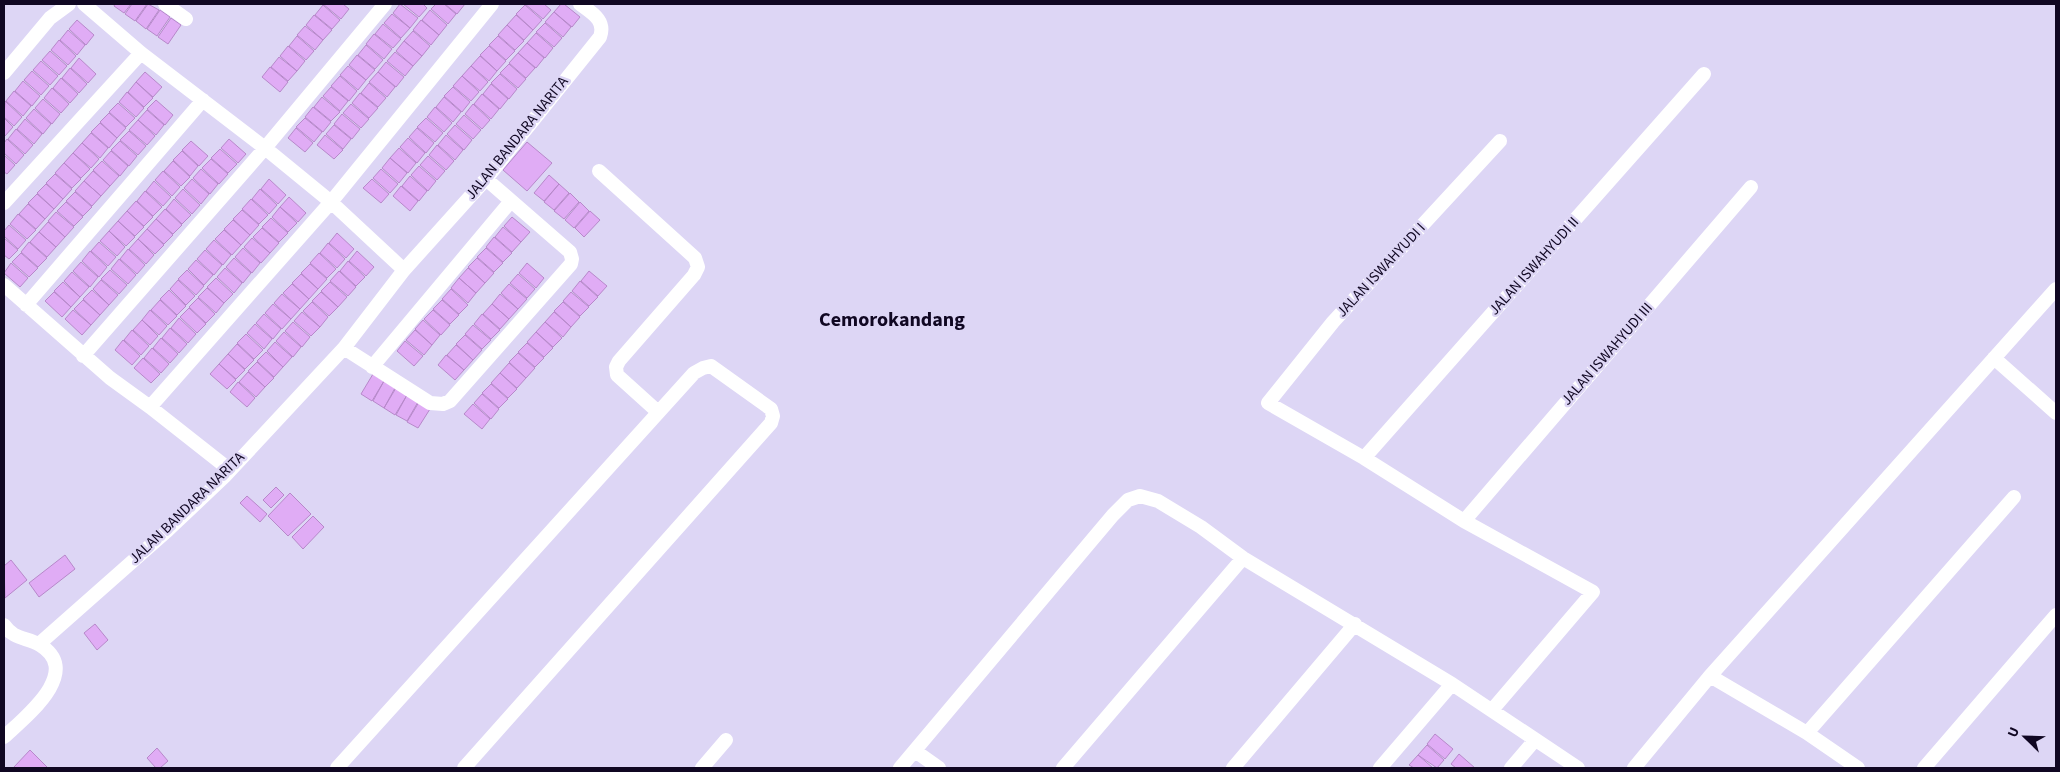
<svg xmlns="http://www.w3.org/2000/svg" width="2060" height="772" font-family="'Source Sans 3',sans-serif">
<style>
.building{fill:#e0acf5;stroke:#b788ca}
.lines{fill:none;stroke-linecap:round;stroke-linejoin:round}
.minor{stroke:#fff;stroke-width:14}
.labels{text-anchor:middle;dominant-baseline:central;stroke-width:5;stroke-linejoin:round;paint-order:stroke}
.street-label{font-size:15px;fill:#100722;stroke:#ddd6f5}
.district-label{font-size:20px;font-weight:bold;fill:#100722;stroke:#ddd6f5}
</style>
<rect width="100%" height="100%" fill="#ddd6f5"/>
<path class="building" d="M115 4H131L124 13 114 6Z
M132 4H147L135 21 125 14Z
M148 4 159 10 146 29 136 21Z
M323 4H343L349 9 341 19Z
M400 4 418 18 410 28 393 13Z
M403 4H423L427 8 419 17Z
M436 4H444L456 14 448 24 431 9Z
M445 4H465L457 14Z
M525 4H544L551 10 543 19Z
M561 4H564L580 17 572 27 554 12Z
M323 5 340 20 332 29 315 15Z
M525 5 542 20 533 30 516 14Z
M160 10 170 17 157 36 147 29Z
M430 10 447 25 439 35 422 20Z
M554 12 571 27 563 37 545 22Z
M392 14 410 28 401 38 384 23Z
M314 15 332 30 323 40 306 25Z
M516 15 533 30 524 40 507 25Z
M171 18 181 25 168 44 158 37Z
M77 20 94 35 86 45 69 29Z
M421 20 439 35 431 45 413 30Z
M545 23 562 38 554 47 536 32Z
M383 24 401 39 393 48 375 34Z
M507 25 524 41 515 50 498 35Z
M305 26 323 40 315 50 297 35Z
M68 30 85 45 77 55 60 40Z
M413 31 430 46 422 56 404 41Z
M536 33 553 48 545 58 527 43Z
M374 34 392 49 384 59 366 44Z
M297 36 314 51 306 60 289 46Z
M498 36 515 51 506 60 489 45Z
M59 40 76 56 68 65 51 50Z
M404 41 422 56 413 66 396 51Z
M527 43 544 58 536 68 518 53Z
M366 45 383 60 375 69 358 55Z
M288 46 305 61 297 71 280 56Z
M489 46 506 61 497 71 480 55Z
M50 51 67 66 59 75 42 60Z
M395 52 413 66 405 76 387 61Z
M518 53 535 68 526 78 509 63Z
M357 55 375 70 366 80 349 65Z
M480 56 497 71 489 81 471 66Z
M279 57 297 71 288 81 271 67Z
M79 58 96 74 88 83 71 68Z
M41 61 58 76 50 85 33 70Z
M386 62 404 77 396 87 378 72Z
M509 64 526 79 518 88 500 73Z
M348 66 366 80 358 90 340 75Z
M471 66 488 82 480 91 462 76Z
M270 67 288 82 280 92 262 77Z
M70 68 87 84 79 93 62 78Z
M32 71 49 86 41 95 24 80Z
M145 72 162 87 153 97 136 82Z
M378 72 395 87 387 97 369 82Z
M500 74 517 89 509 99 491 83Z
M340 76 357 91 349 101 331 86Z
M462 76 479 92 471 101 453 86Z
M61 78 78 94 70 103 53 88Z
M23 81 40 96 32 106 15 91Z
M136 82 153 98 144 107 128 92Z
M369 83 386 98 378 107 361 93Z
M491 84 508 99 500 109 483 94Z
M331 87 348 101 340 111 323 96Z
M453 87 470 102 462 112 444 96Z
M52 88 69 104 61 113 44 98Z
M14 91 31 106 23 116 6 101Z
M127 92 144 108 136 117 119 102Z
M360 93 378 108 369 118 352 103Z
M482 94 499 109 491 119 474 104Z
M322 97 340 112 331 121 314 107Z
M444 97 461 112 453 122 436 107Z
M43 99 60 114 52 124 35 108Z
M156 100 173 115 165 125 147 109Z
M5 101 22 117 14 126 4 117Z
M118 103 135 118 126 127 109 112Z
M351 104 369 119 361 128 343 113Z
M473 104 490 120 482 129 465 114Z
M313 107 331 122 323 132 305 117Z
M435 107 452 123 444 132 427 117Z
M34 109 51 124 43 134 26 118Z
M147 110 164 125 156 135 138 120Z
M109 113 126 128 117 138 100 122Z
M342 114 360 129 352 139 334 124Z
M464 115 481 130 473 139 456 124Z
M4 118 13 127 5 136 4 135Z
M305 118 322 132 314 142 296 127Z
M426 118 443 133 435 142 417 127Z
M25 119 42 134 34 144 17 129Z
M138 120 155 136 147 145 129 130Z
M100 123 117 138 109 148 91 132Z
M334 125 351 139 343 149 326 134Z
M455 125 472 140 464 150 447 134Z
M296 128 313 143 305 152 288 138Z
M417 128 434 143 426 153 409 137Z
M16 129 33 145 25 154 8 139Z
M129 131 146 146 138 155 120 140Z
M91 133 108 148 100 158 82 143Z
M325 135 343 150 334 159 317 145Z
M446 135 463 150 455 160 438 145Z
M408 138 425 153 417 163 400 147Z
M7 139 24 155 16 164 4 153V143Z
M229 139 246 154 238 163 221 148Z
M120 141 137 156 129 166 111 150Z
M191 141 208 156 199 166 182 150Z
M527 142 552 163 527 191 503 170Z
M82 143 99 159 91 168 73 153Z
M437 145 454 161 446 170 429 155Z
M399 148 416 163 408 173 390 158Z
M220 149 237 164 228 173 211 158Z
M111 151 128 166 120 176 103 160Z
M182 151 198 166 190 176 173 160Z
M73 153 90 169 81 178 64 163Z
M4 155 15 165 7 174 4 172Z
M428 156 445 171 437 180 420 165Z
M390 158 407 173 399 183 382 168Z
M211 159 228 174 219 184 202 168Z
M102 161 119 176 110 186 93 170Z
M173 161 190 177 181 186 164 171Z
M64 163 81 179 72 188 55 173Z
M419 166 436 181 428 191 411 175Z
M201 169 218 184 210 194 193 178Z
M381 169 398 184 390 193 373 178Z
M93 171 110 186 101 196 84 181Z
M163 171 180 187 172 196 155 180Z
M55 174 72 189 63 199 46 183Z
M549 175 559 184 544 201 534 193Z
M410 176 427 191 419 201 402 186Z
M192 179 209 194 201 204 184 188Z
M269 179 286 195 278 204 261 189Z
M372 179 389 194 381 203 363 188Z
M84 181 101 196 92 206 75 191Z
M154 181 171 197 163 206 146 191Z
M46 184 63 199 54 209 37 193Z
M559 184 569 193 554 210 544 202Z
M401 186 418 201 410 211 393 196Z
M183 189 200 205 192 214 175 198Z
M260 189 277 205 269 214 252 199Z
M145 191 162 207 153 216 137 201Z
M75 192 92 207 83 216 66 201Z
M570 193 579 202 564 219 554 211Z
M37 194 54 209 45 219 28 203Z
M289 197 306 213 298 222 280 207Z
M174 199 191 215 182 224 166 209Z
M251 199 268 215 259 224 242 209Z
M136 201 153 217 144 226 127 211Z
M66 202 83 217 74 226 57 211Z
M580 202 589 211 574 228 565 220Z
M28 204 45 219 36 229 19 214Z
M280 207 297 223 288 232 272 217Z
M165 209 182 225 173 234 156 219Z
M242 210 259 225 250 235 233 219Z
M127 211 144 227 135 236 118 221Z
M590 211 600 220 584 237 575 228Z
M56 212 74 227 65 237 48 221Z
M18 214 36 230 27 239 10 224Z
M512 217 530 232 521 242 504 226Z
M271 218 288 233 279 242 262 227Z
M156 219 173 235 164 244 147 229Z
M233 220 250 235 241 245 224 229Z
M118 221 135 237 126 246 109 231Z
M48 222 65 237 56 247 39 232Z
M9 225 26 240 18 249 4 236V231Z
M503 227 521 242 512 252 495 237Z
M262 228 279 243 270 253 253 237Z
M147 229 164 245 155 254 138 239Z
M224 230 241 245 232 255 215 239Z
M109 231 125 247 117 256 100 241Z
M39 232 56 247 47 257 30 242Z
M337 233 354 249 346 258 329 243Z
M494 237 512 253 503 262 486 247Z
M4 238 18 250 9 259 4 255Z
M252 238 270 253 261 263 244 247Z
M138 239 154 255 146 264 129 249Z
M214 240 231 255 223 265 206 249Z
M29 242 47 258 38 267 21 252Z
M99 242 116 257 108 266 91 251Z
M328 243 345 259 337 268 320 253Z
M243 248 260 263 252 273 235 257Z
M486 248 503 263 494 272 477 257Z
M128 249 145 265 137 274 120 259Z
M205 250 222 265 214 275 197 259Z
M90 251 107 267 99 277 82 261Z
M357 251 374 267 366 276 349 261Z
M21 253 38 268 29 277 12 262Z
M319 253 336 269 327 278 310 263Z
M234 258 251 273 243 283 226 267Z
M477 258 494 273 485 283 468 267Z
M119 259 136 275 128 284 111 269Z
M196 260 213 275 204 285 188 269Z
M348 261 365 277 356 286 340 271Z
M81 262 98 277 90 287 73 271Z
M11 263 28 278 20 287 4 273Z
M527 263 544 278 536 288 519 273Z
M310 264 327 279 318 289 301 273Z
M225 268 242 283 234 293 217 277Z
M468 268 485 283 476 293 459 278Z
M110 270 127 285 119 294 101 279Z
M187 270 204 286 196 295 178 279Z
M339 271 356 287 348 296 330 281Z
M589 271 607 286 598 296 581 281Z
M72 272 89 287 80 297 64 281Z
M301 274 318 289 309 299 292 283Z
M518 274 535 289 527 298 510 283Z
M216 278 233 294 224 303 207 287Z
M459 278 476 293 468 303 451 288Z
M101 280 118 295 109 305 93 289Z
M178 280 195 296 186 305 170 289Z
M580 281 598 297 589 306 572 291Z
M63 282 80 297 71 307 54 291Z
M330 282 347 297 338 307 321 291Z
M292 284 309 299 300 309 283 293Z
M509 284 527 299 518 309 501 293Z
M207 288 224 303 216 313 198 297Z
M451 289 468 305 459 314 442 299Z
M92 290 109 305 100 315 83 299Z
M169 290 186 306 177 315 160 299Z
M54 292 71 307 62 317 45 301Z
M321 292 338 307 329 316 312 301Z
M571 292 589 307 580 316 563 301Z
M282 294 300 309 291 319 274 303Z
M500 294 518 309 509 319 492 304Z
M198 298 215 314 206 323 189 307Z
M83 300 100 315 91 325 74 309Z
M160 300 177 316 168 325 151 310Z
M442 300 459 315 450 324 433 309Z
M312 302 328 317 320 327 303 311Z
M563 302 580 317 571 327 554 311Z
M273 304 291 319 282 329 265 313Z
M492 304 509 319 500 329 483 314Z
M189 308 206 324 197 333 180 317Z
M73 310 91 325 82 335 65 319Z
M150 310 167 326 159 335 142 320Z
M433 310 450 325 441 335 424 319Z
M302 312 320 327 311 336 294 321Z
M554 312 571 327 563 337 545 322Z
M264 314 281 329 273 339 256 323Z
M482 314 500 330 491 339 474 324Z
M179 318 196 334 188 343 171 328Z
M142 320 158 336 150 345 133 330Z
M423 320 440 335 432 345 415 329Z
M293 322 310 337 302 347 285 331Z
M545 322 562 338 553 347 536 332Z
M255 324 272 339 264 349 247 333Z
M473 325 491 340 482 349 465 334Z
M170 328 187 344 179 353 162 338Z
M132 330 149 346 141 355 124 340Z
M415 330 432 345 424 355 406 340Z
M284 332 301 347 293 357 276 341Z
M536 332 553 348 544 357 527 342Z
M246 334 263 350 254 359 237 343Z
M465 335 482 350 473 360 456 344Z
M161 338 178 354 170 363 153 348Z
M123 340 140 356 132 365 115 350Z
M405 341 423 356 414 366 397 351Z
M275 342 292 357 283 367 267 351Z
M527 343 544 358 535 367 518 352Z
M237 344 254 360 245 369 228 354Z
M456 345 473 360 464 370 447 355Z
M152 348 169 364 161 373 144 358Z
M266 352 283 367 274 377 257 361Z
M518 353 535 368 526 378 509 362Z
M228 354 245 370 236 379 219 364Z
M446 355 464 370 455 380 438 365Z
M143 358 160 374 151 383 134 368Z
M257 362 274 378 265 387 248 371Z
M509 363 526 378 517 388 500 373Z
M219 364 236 380 227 389 210 374Z
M248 372 265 387 256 397 239 382Z
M500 373 517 389 508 398 491 383Z
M373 374 384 381 372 401 361 394Z
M384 381 395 388 384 408 373 401Z
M238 382 255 398 247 407 230 392Z
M491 384 508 399 499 408 482 393Z
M396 388 407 395 395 415 384 408Z
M482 394 499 409 491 419 474 403Z
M407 395 418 402 407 421 396 415Z
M419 402 430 409 418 428 407 422Z
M473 404 490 419 482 429 464 414Z
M276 487 284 495 271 508 263 500Z
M290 493 311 514 288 536 268 516Z
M247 496 267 514 260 522 240 503Z
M313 516 324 527 303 549 292 537Z
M65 555 75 569 39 597 29 583Z
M11 560 27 580 5 598 4 566Z
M95 624 108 640 97 650 84 633Z
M1435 734 1453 749 1445 759 1427 744Z
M1427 745 1444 760 1437 768 1418 755Z
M157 748 168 761 160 768H156L147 758Z
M30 750 48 768H16L14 767Z
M1459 754 1475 768H1456L1451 764Z
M1418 755 1433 768H1414L1409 765Z"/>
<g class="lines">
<path class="minor" d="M165 4 186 19
M385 4 265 148 331 202 404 270
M4 73 50 18 69 4
M599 171 695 258 698 267 694 275 619 361 616 367 617 375 658 412
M4 203 141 53
M4 285 110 378 150 407 230 470
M26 305 203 100
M344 348 430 403 443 404 450 401 571 264 572 259 570 252 486 179
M83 356 265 148 141 53 84 4
M1994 358 2056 413
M372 367 511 201
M150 407 331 202 492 4
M1364 458 1704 74
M1464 521 1751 187
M4 625C14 640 27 637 40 645 84 672 24 718 4 737
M39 644 168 530 224 477 344 348 404 270 486 179 600 37C606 20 592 13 580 4
M1710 676 1807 733 1858 768
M1492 710 1593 592 1464 521 1364 458 1268 403 1333 322 1500 141
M1807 733 2014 497
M915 751 939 768
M337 768 694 373 703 368 711 366 771 409 773 416 771 423 464 768
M702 768 726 740
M900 768 1113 515 1128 500 1140 496 1158 501 1201 527 1243 558 1452 684 1578 768
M1063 768 1243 558
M1233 768 1355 624
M1380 768 1452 684
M1511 768 1535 740
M1634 768 1710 676 2056 289
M1924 768 2056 615"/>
</g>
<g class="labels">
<g class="street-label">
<text transform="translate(517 138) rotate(-51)">JALAN BANDARA NARITA</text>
<text transform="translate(1534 266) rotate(-48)">JALAN ISWAHYUDI II</text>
<text transform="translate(1381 270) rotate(-47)">JALAN ISWAHYUDI I</text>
<text transform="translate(1607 354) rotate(-49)">JALAN ISWAHYUDI III</text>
<text transform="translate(187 508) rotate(-44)">JALAN BANDARA NARITA</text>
</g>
<g class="district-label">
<text x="892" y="320">Cemorokandang</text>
</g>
</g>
<rect width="2060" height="772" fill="none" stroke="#100722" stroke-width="10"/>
<g transform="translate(2025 737) rotate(293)" stroke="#ddd6f5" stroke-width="4" paint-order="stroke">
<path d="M0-4L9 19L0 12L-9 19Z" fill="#100722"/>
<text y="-8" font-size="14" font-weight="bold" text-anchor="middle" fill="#100722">U</text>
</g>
</svg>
